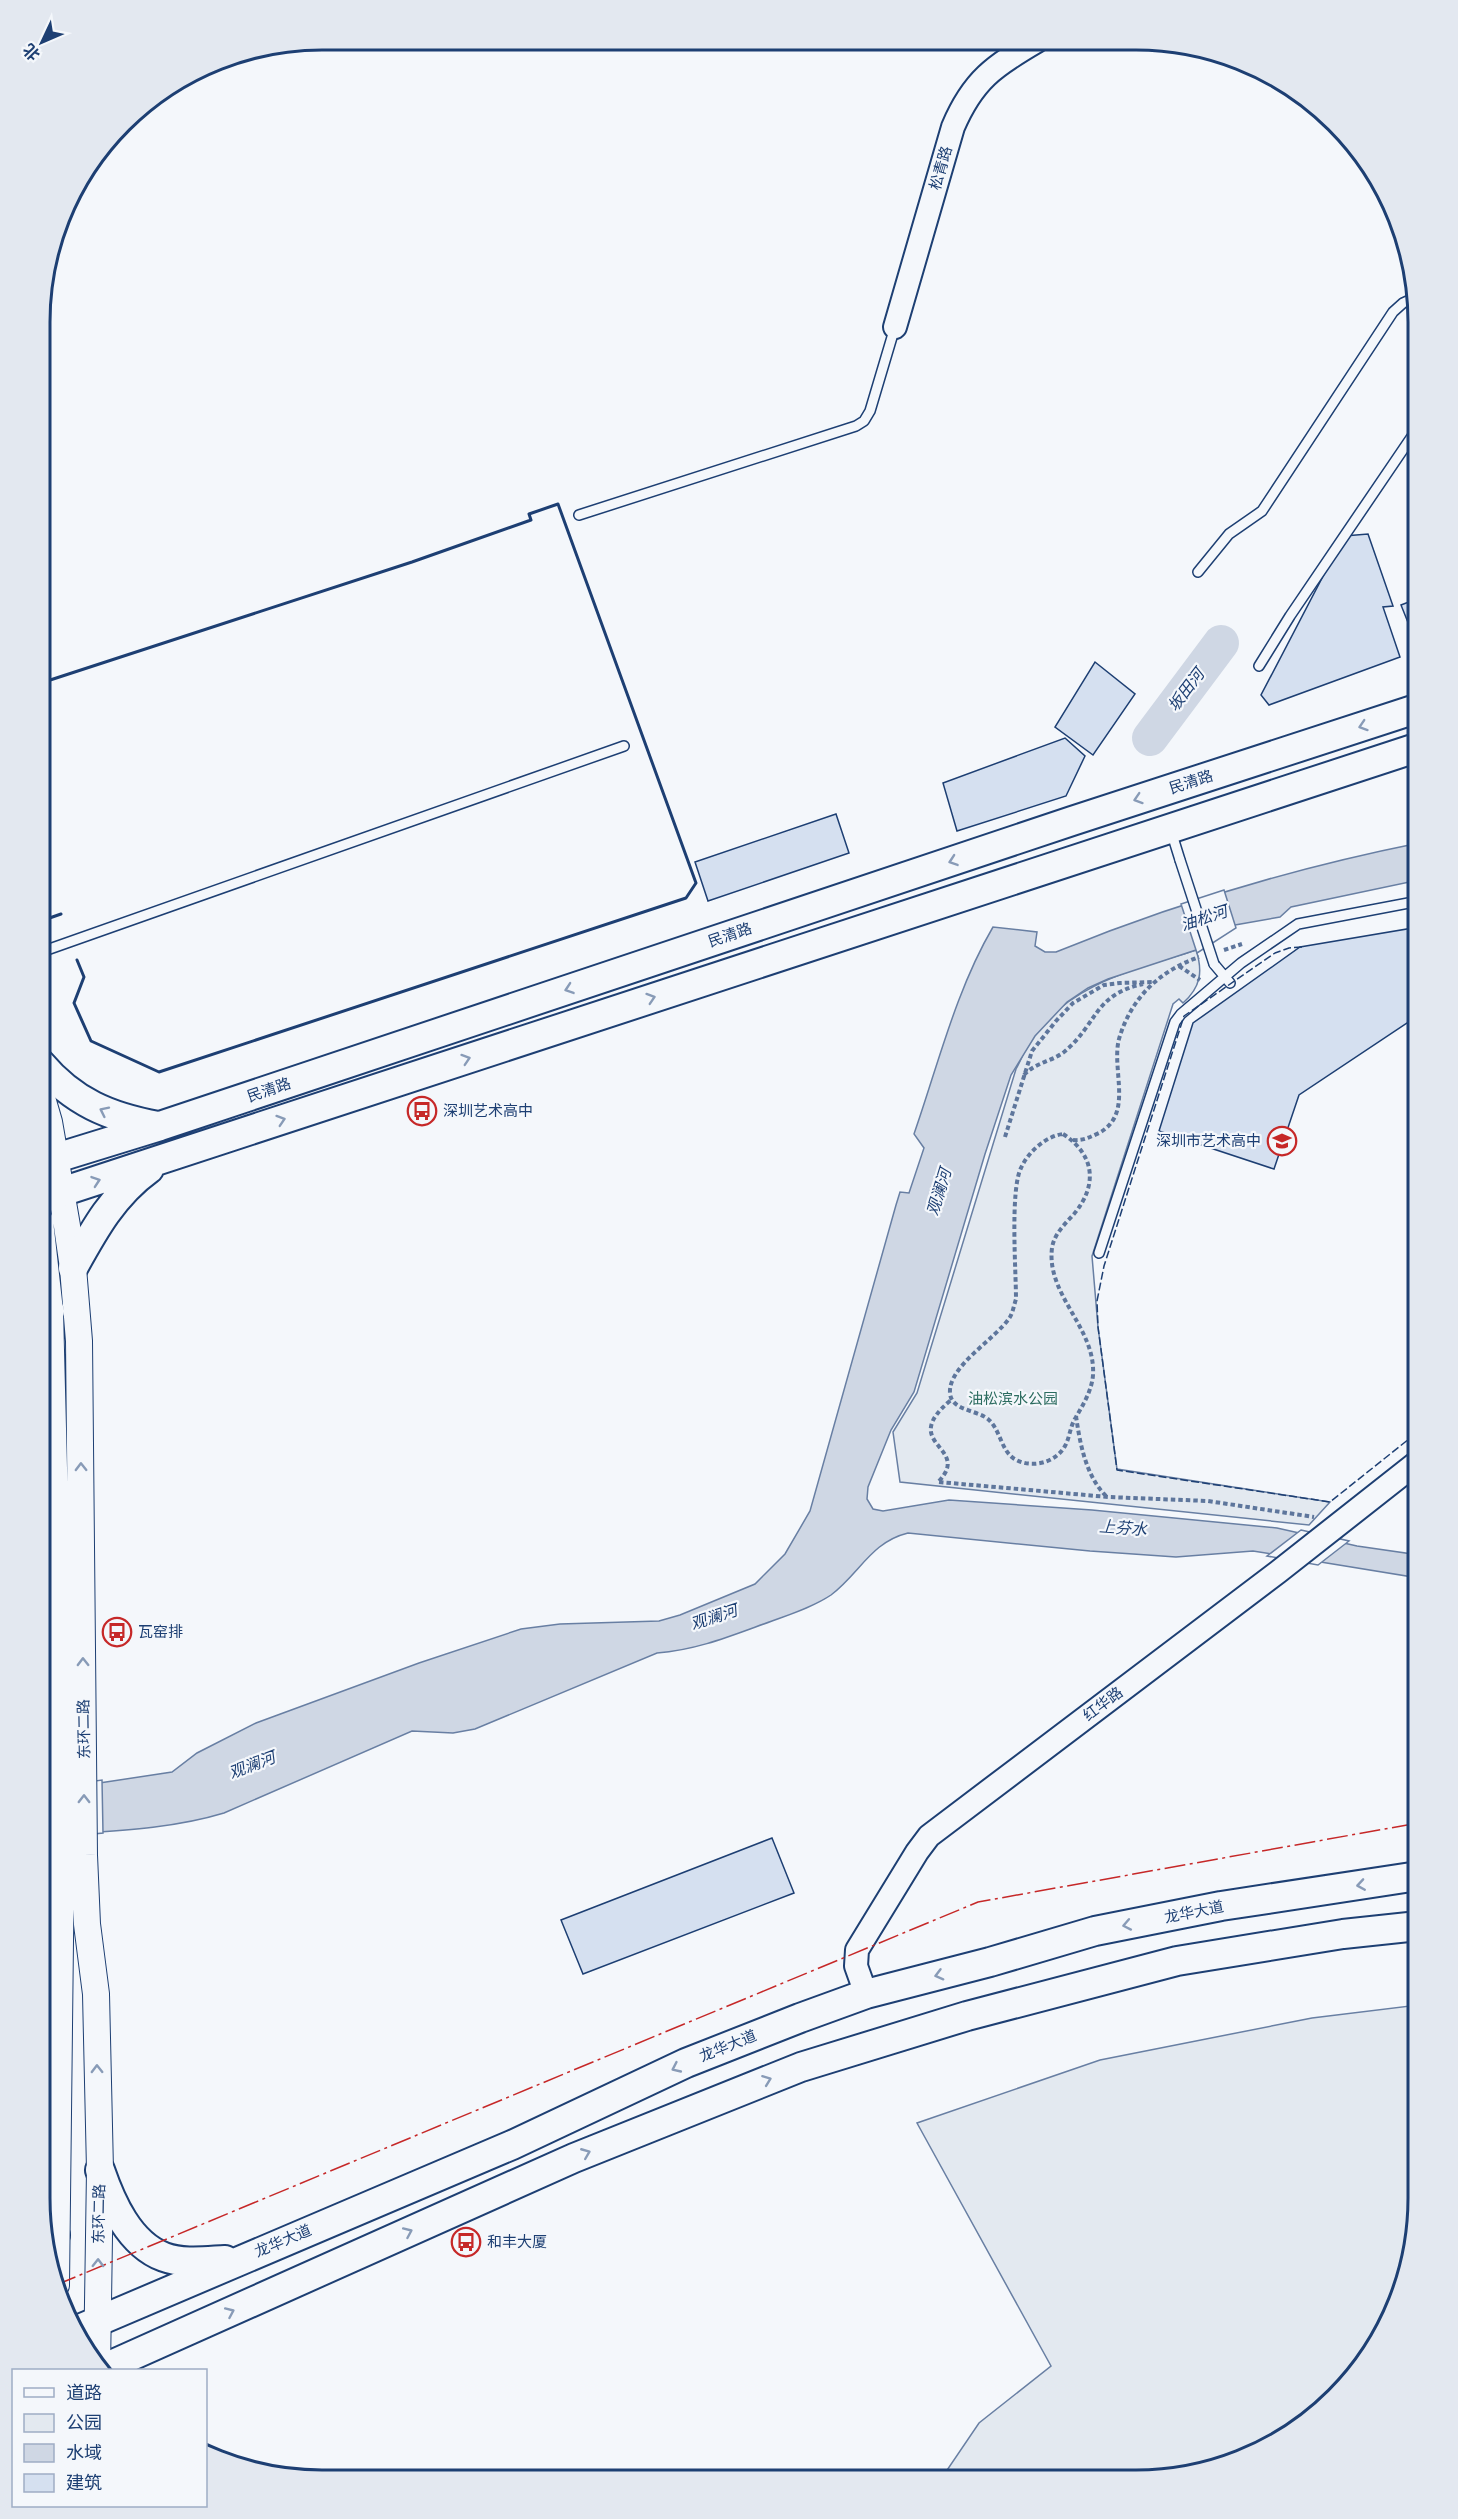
<svg xmlns="http://www.w3.org/2000/svg" width="1458" height="2519" font-family="'Fira Sans Condensed','Noto Sans SC',sans-serif">
<style>
.green{fill:#e3e9f0;stroke:#687fa3;stroke-width:1.5}
.water{fill:#cfd7e4;stroke:#687fa3;stroke-width:1.5}
.pier{fill:#f4f7fb;stroke:#687fa3;stroke-width:1.5}
.lines{fill:none;stroke-linecap:round;stroke-linejoin:round}
.river{stroke:#cfd7e4;stroke-width:36}
.building{fill:#d5e0f0;stroke:#1d3f73;stroke-width:1.5}
.service-casing{stroke:#1d3f73;stroke-width:12}
.tertiary-casing{stroke:#1d3f73;stroke-width:26}
.secondary-casing{stroke:#1d3f73;stroke-width:28}
.primary-casing{stroke:#1d3f73;stroke-width:32}
.path{stroke:#5e769c;stroke-width:4;stroke-dasharray:4.5 3;stroke-linecap:butt}
.service{stroke:#f4f7fb;stroke-width:9}
.tertiary{stroke:#f4f7fb;stroke-width:22}
.secondary{stroke:#f4f7fb;stroke-width:26}
.primary{stroke:#f4f7fb;stroke-width:28}
.service-bridge-casing{stroke:#1d3f73;stroke-width:12;stroke-linecap:butt}
.service-bridge{stroke:#f4f7fb;stroke-width:9}
.fence{stroke:#1d3f73;stroke-width:1.5;stroke-dasharray:8 3;stroke-linecap:butt}
.wall{stroke:#1d3f73;stroke-width:3}
.power{stroke:#c62828;stroke-width:1.5;stroke-dasharray:21 4.5 3 4.5;stroke-linecap:butt}
.oneway{stroke:#889bb7}
.labels{text-anchor:middle;dominant-baseline:central;stroke-width:4.5;stroke-linejoin:round;paint-order:stroke}
.street-label{font-size:15px;fill:#1d3f73;stroke:#f4f7fb}
.poi-label{font-size:15px;fill:#1d3f73;stroke:#f4f7fb;text-anchor:start}
.park-label{font-size:15px;fill:#2c6c60;stroke:#f4f7fb}
.water-label{font-size:16px;font-style:italic;fill:#1d3f73;stroke:#f4f7fb}
.rim{fill:none;stroke:#1d3f73;stroke-width:3}
</style>
<rect width="100%" height="100%" fill="#f4f7fb"/>
<path class="green" d="M1196 950C1203 971 1201 987 1183 1003L1179 999 1173 1004 1092 1256 1098 1327 1117 1469 1330 1502 1309 1525 900 1482 893 1432 917 1393 1016 1069C1021 1060 1025 1049 1031 1040 1069 983 1135 970 1196 950Z
M1418 2005V2217L1398 2305 1361 2369 1309 2421 1244 2459 1137 2480 941 2479 979 2423 1051 2366 917 2123 1100 2060 1312 2018Z"/>
<path class="water" d="M1419 843V883L1414 881 1291 907 1280 917 1235 925 1196 950 1108 979 1088 988 1067 1002 1035 1036 1011 1075 985 1154 914 1392 891 1430 868 1487 867 1499 873 1509 883 1511 949 1500 1092 1510 1277 1528 1357 1546 1419 1555V1578L1253 1551 1176 1557 1090 1551 908 1533C871 1542 860 1573 831 1595 813 1607 791 1614 772 1621 733 1635 698 1650 657 1653L475 1729 453 1733 412 1731 224 1813C165 1831 101 1831 39 1836L40 1792 172 1772 197 1753 256 1723 419 1663 521 1629 560 1624 659 1621 680 1615 755 1584 785 1554 810 1511 896 1205 900 1192 909 1193 924 1148 914 1134C938 1065 956 990 993 927L1037 932 1035 946 1045 952H1056C1173 904 1295 868 1419 843Z"/>
<path class="pier" d="M1224 890 1236 928 1197 953 1181 904Z
M1301 1530 1349 1541 1318 1565 1267 1556Z
M102 1780 103 1833 44 1839V1788Z"/>
<g class="lines">
<path class="river" d="M1150 738 1221 643"/>
</g>
<path class="building" d="M1368 534 1393 606 1383 607 1400 657 1269 705 1261 695 1344 536Z
M1419 598V650L1401 605Z
M1095 662 1135 694 1093 755 1055 727Z
M1065 738 1085 756 1066 796 957 831 943 783Z
M836 814 849 853 708 901 695 862Z
M1419 927V1015L1299 1095 1274 1169 1159 1131 1193 1023 1300 947Z
M772 1838 794 1893 583 1974 561 1920Z"/>
<g class="lines">
<g class="service-casing">
<path id="service" d="M579 515 856 426 864 421 870 411 895 327
M1198 572 1229 534 1262 511 1393 312 1403 303 1414 298
M1259 666 1290 616 1419 426
M1171 831 1180 860
M41 952 624 746
M1214 964 1230 983
M1099 1253 1175 1022 1181 1014 1241 963 1298 924 1419 901"/>
</g>
<g class="tertiary-casing">
<path id="tertiary" d="M895 327 953 127C973 80 994 66 1037 41
M866 1994 856 1966 857 1950 917 1852 929 1836 1278 1572 1419 1461"/>
</g>
<g class="secondary-casing">
<path id="secondary" d="M40 1091 49 1122 67 1226 73 1268 79 1341 84 1855 87 1924 96 1994 100 2170 97 2369
M40 1221 50 1311 61 1742V1855L56 2285"/>
</g>
<g class="primary-casing">
<path id="primary" d="M40 1063C73 1102 109 1117 158 1126
M40 1163 160 1126 1072 821 1419 708
M40 1199 1419 747
M73 1268C94 1230 113 1195 149 1169
M40 1294 50 1311
M100 2170C111 2202 129 2244 164 2257 183 2264 205 2261 225 2260
M49 2250 55 2235
M75 2331 512 2145 686 2063 800 2018 866 1994 990 1962 1095 1931 1221 1906 1418 1876
M100 2370 574 2158 801 2067 967 2016 1177 1961 1343 1934 1418 1926"/>
</g>
<path class="path" d="M1224 950 1242 944
M1179 966 1200 980
M1024 1075C1036 1062 1051 1062 1064 1052 1098 1024 1093 995 1143 984
M1063 1134C1095 1155 1098 1185 1074 1214 1065 1224 1054 1234 1052 1248 1046 1295 1096 1328 1093 1375 1092 1390 1083 1405 1076 1417 1070 1426 1070 1437 1065 1446 1055 1464 1029 1469 1013 1458 1001 1449 1000 1430 989 1420 979 1410 951 1411 950 1393 948 1366 996 1339 1010 1317 1013 1312 1014 1305 1016 1299 1016 1271 1010 1190 1021 1168 1028 1152 1046 1136 1063 1134Z
M1005 1137 1032 1051 1056 1021 1073 1003 1104 985 1120 983 1152 982
M1073 1140C1083 1141 1090 1137 1099 1133 1134 1114 1111 1070 1119 1039 1131 998 1159 971 1199 957
M1076 1416C1080 1444 1086 1477 1107 1497
M939 1481C972 1446 897 1445 951 1400
M939 1482 1108 1497 1208 1501 1314 1517"/>
<use href="#service" class="service"/>
<use href="#tertiary" class="tertiary"/>
<use href="#secondary" class="secondary"/>
<use href="#primary" class="primary"/>
<g class="service-bridge-casing">
<path id="service-bridge" d="M1180 860 1214 964"/>
</g>
<use href="#service-bridge" class="service-bridge"/>
<path class="fence" d="M1302 947 1289 948 1275 953 1184 1016 1104 1266 1097 1301 1098 1327 1117 1470 1330 1502 1419 1431"/>
<path class="wall" d="M41 683 412 562 531 520 529 514 558 504 696 883 686 898 159 1072 91 1041 74 1003 84 977 77 960
M41 921 61 914"/>
<path class="power" d="M56 2285 978 1902 1418 1823"/>
</g>
<defs><path id="oneway-chevron" d="M-2-3.5L2.5 0L-2 3.5" fill="none" stroke-width="1.6" stroke-linecap="round" stroke-linejoin="round" transform="scale(1.5)"/></defs>
<g class="oneway">
<use href="#oneway-chevron" transform="translate(1363 726) rotate(162)"/>
<use href="#oneway-chevron" transform="translate(1138 799) rotate(162)"/>
<use href="#oneway-chevron" transform="translate(953 861) rotate(161)"/>
<use href="#oneway-chevron" transform="translate(569 989) rotate(161)"/>
<use href="#oneway-chevron" transform="translate(651 998) rotate(-18)"/>
<use href="#oneway-chevron" transform="translate(466 1059) rotate(-18)"/>
<use href="#oneway-chevron" transform="translate(104 1111) rotate(-154)"/>
<use href="#oneway-chevron" transform="translate(281 1120) rotate(-18)"/>
<use href="#oneway-chevron" transform="translate(96 1181) rotate(-19)"/>
<use href="#oneway-chevron" transform="translate(81 1467) rotate(-91)"/>
<use href="#oneway-chevron" transform="translate(83 1662) rotate(-91)"/>
<use href="#oneway-chevron" transform="translate(84 1799) rotate(-90)"/>
<use href="#oneway-chevron" transform="translate(1361 1885) rotate(171)"/>
<use href="#oneway-chevron" transform="translate(1127 1925) rotate(169)"/>
<use href="#oneway-chevron" transform="translate(939 1975) rotate(165)"/>
<use href="#oneway-chevron" transform="translate(676 2068) rotate(155)"/>
<use href="#oneway-chevron" transform="translate(97 2069) rotate(-91)"/>
<use href="#oneway-chevron" transform="translate(767 2080) rotate(-21)"/>
<use href="#oneway-chevron" transform="translate(586 2153) rotate(-22)"/>
<use href="#oneway-chevron" transform="translate(408 2232) rotate(-24)"/>
<use href="#oneway-chevron" transform="translate(98 2263) rotate(-89)"/>
<use href="#oneway-chevron" transform="translate(230 2312) rotate(-24)"/>
</g>
<defs>
<g id="bus-ring" transform="scale(1.5)"><circle r="9.5" fill="#f4f7fb" stroke="#c62828" stroke-width="1.5"/><path d="M-5-6H5V4H4V6H2V4H-2V6H-4V4H-5ZM-3.5-4V0h7V-4ZM-3.5 1.2v1.5H-2V1.2ZM2 1.2v1.5H3.5V1.2Z" fill="#c62828"/></g>
<g id="school-ring" transform="scale(1.5)"><circle r="9.5" fill="#f4f7fb" stroke="#c62828" stroke-width="1.5"/><path d="M0-5L7-2L0 1L-7-2ZM-4 1L0 2.5L4 1V4Q0 6-4 4Z" fill="#c62828"/></g>
</defs>
<g fill-rule="evenodd">
<use href="#bus-ring" x="422" y="1111"/>
<use href="#school-ring" x="1282" y="1141"/>
<use href="#bus-ring" x="117" y="1632"/>
<use href="#bus-ring" x="466" y="2242"/>
</g>
<g class="labels">
<g class="street-label">
<text transform="translate(941 168) rotate(-74)">松青路</text>
<text transform="translate(1191 782) rotate(-18)">民清路</text>
<text transform="translate(730 935) rotate(-19)">民清路</text>
<text transform="translate(269 1090) rotate(-19)">民清路</text>
<text transform="translate(1103 1704) rotate(-37)">红华路</text>
<text transform="translate(84 1729) rotate(-91)">东环二路</text>
<text transform="translate(1194 1912) rotate(-11)">龙华大道</text>
<text transform="translate(728 2046) rotate(-22)">龙华大道</text>
<text transform="translate(99 2214) rotate(-89)">东环二路</text>
<text transform="translate(283 2241) rotate(-23)">龙华大道</text>
</g>
<g class="poi-label">
<text x="443" y="1111">深圳艺术高中</text>
<text x="1261" y="1141" text-anchor="end">深圳市艺术高中</text>
<text x="138" y="1632">瓦窑排</text>
<text x="487" y="2242">和丰大厦</text>
</g>
<g class="park-label">
<text x="1013" y="1399">油松滨水公园</text>
</g>
<g class="water-label">
<text transform="translate(1186 690) rotate(-53)">坂田河</text>
<text transform="translate(1204 918) rotate(-18)">油松河</text>
<text transform="translate(939 1192) rotate(-73)">观澜河</text>
<text transform="translate(1123 1528) rotate(4)">上芬水</text>
<text transform="translate(714 1617) rotate(-18)">观澜河</text>
<text transform="translate(252 1765) rotate(-21)">观澜河</text>
</g>
</g>
<path d="M0 0H1458V2519H0ZM322 50H1136A272 272 0 0 1 1408 322V2198A272 272 0 0 1 1136 2470H322A272 272 0 0 1 50 2198V322A272 272 0 0 1 322 50Z" fill="#e3e8f0" fill-rule="evenodd"/>
<path class="rim" d="M322 50H1136A272 272 0 0 1 1408 322V2198A272 272 0 0 1 1136 2470H322A272 272 0 0 1 50 2198V322A272 272 0 0 1 322 50Z"/>
<rect x="12" y="2369" width="195" height="138" fill="#f4f7fb" stroke="#9eadc5" stroke-width="1.5"/>
<rect x="24" y="2388" width="30" height="9" fill="#f4f7fb" stroke="#9eadc5" stroke-width="1.5"/>
<text x="66" y="2399" font-size="18" fill="#1d3f73">道路</text>
<rect x="24" y="2414" width="30" height="18" fill="#e3e9f0" stroke="#9eadc5" stroke-width="1.5"/>
<text x="66" y="2429" font-size="18" fill="#1d3f73">公园</text>
<rect x="24" y="2444" width="30" height="18" fill="#cfd7e4" stroke="#9eadc5" stroke-width="1.5"/>
<text x="66" y="2459" font-size="18" fill="#1d3f73">水域</text>
<rect x="24" y="2474" width="30" height="18" fill="#d5e0f0" stroke="#9eadc5" stroke-width="1.5"/>
<text x="66" y="2489" font-size="18" fill="#1d3f73">建筑</text>
<g transform="translate(42 42) rotate(226)" stroke="#f4f7fb" stroke-width="4.5" paint-order="stroke">
<path d="M0-4.5L10 22L0 15L-10 22Z" fill="#1d3f73"/>
<text y="-9" font-size="16" font-weight="bold" text-anchor="middle" fill="#1d3f73">北</text>
</g>
</svg>
